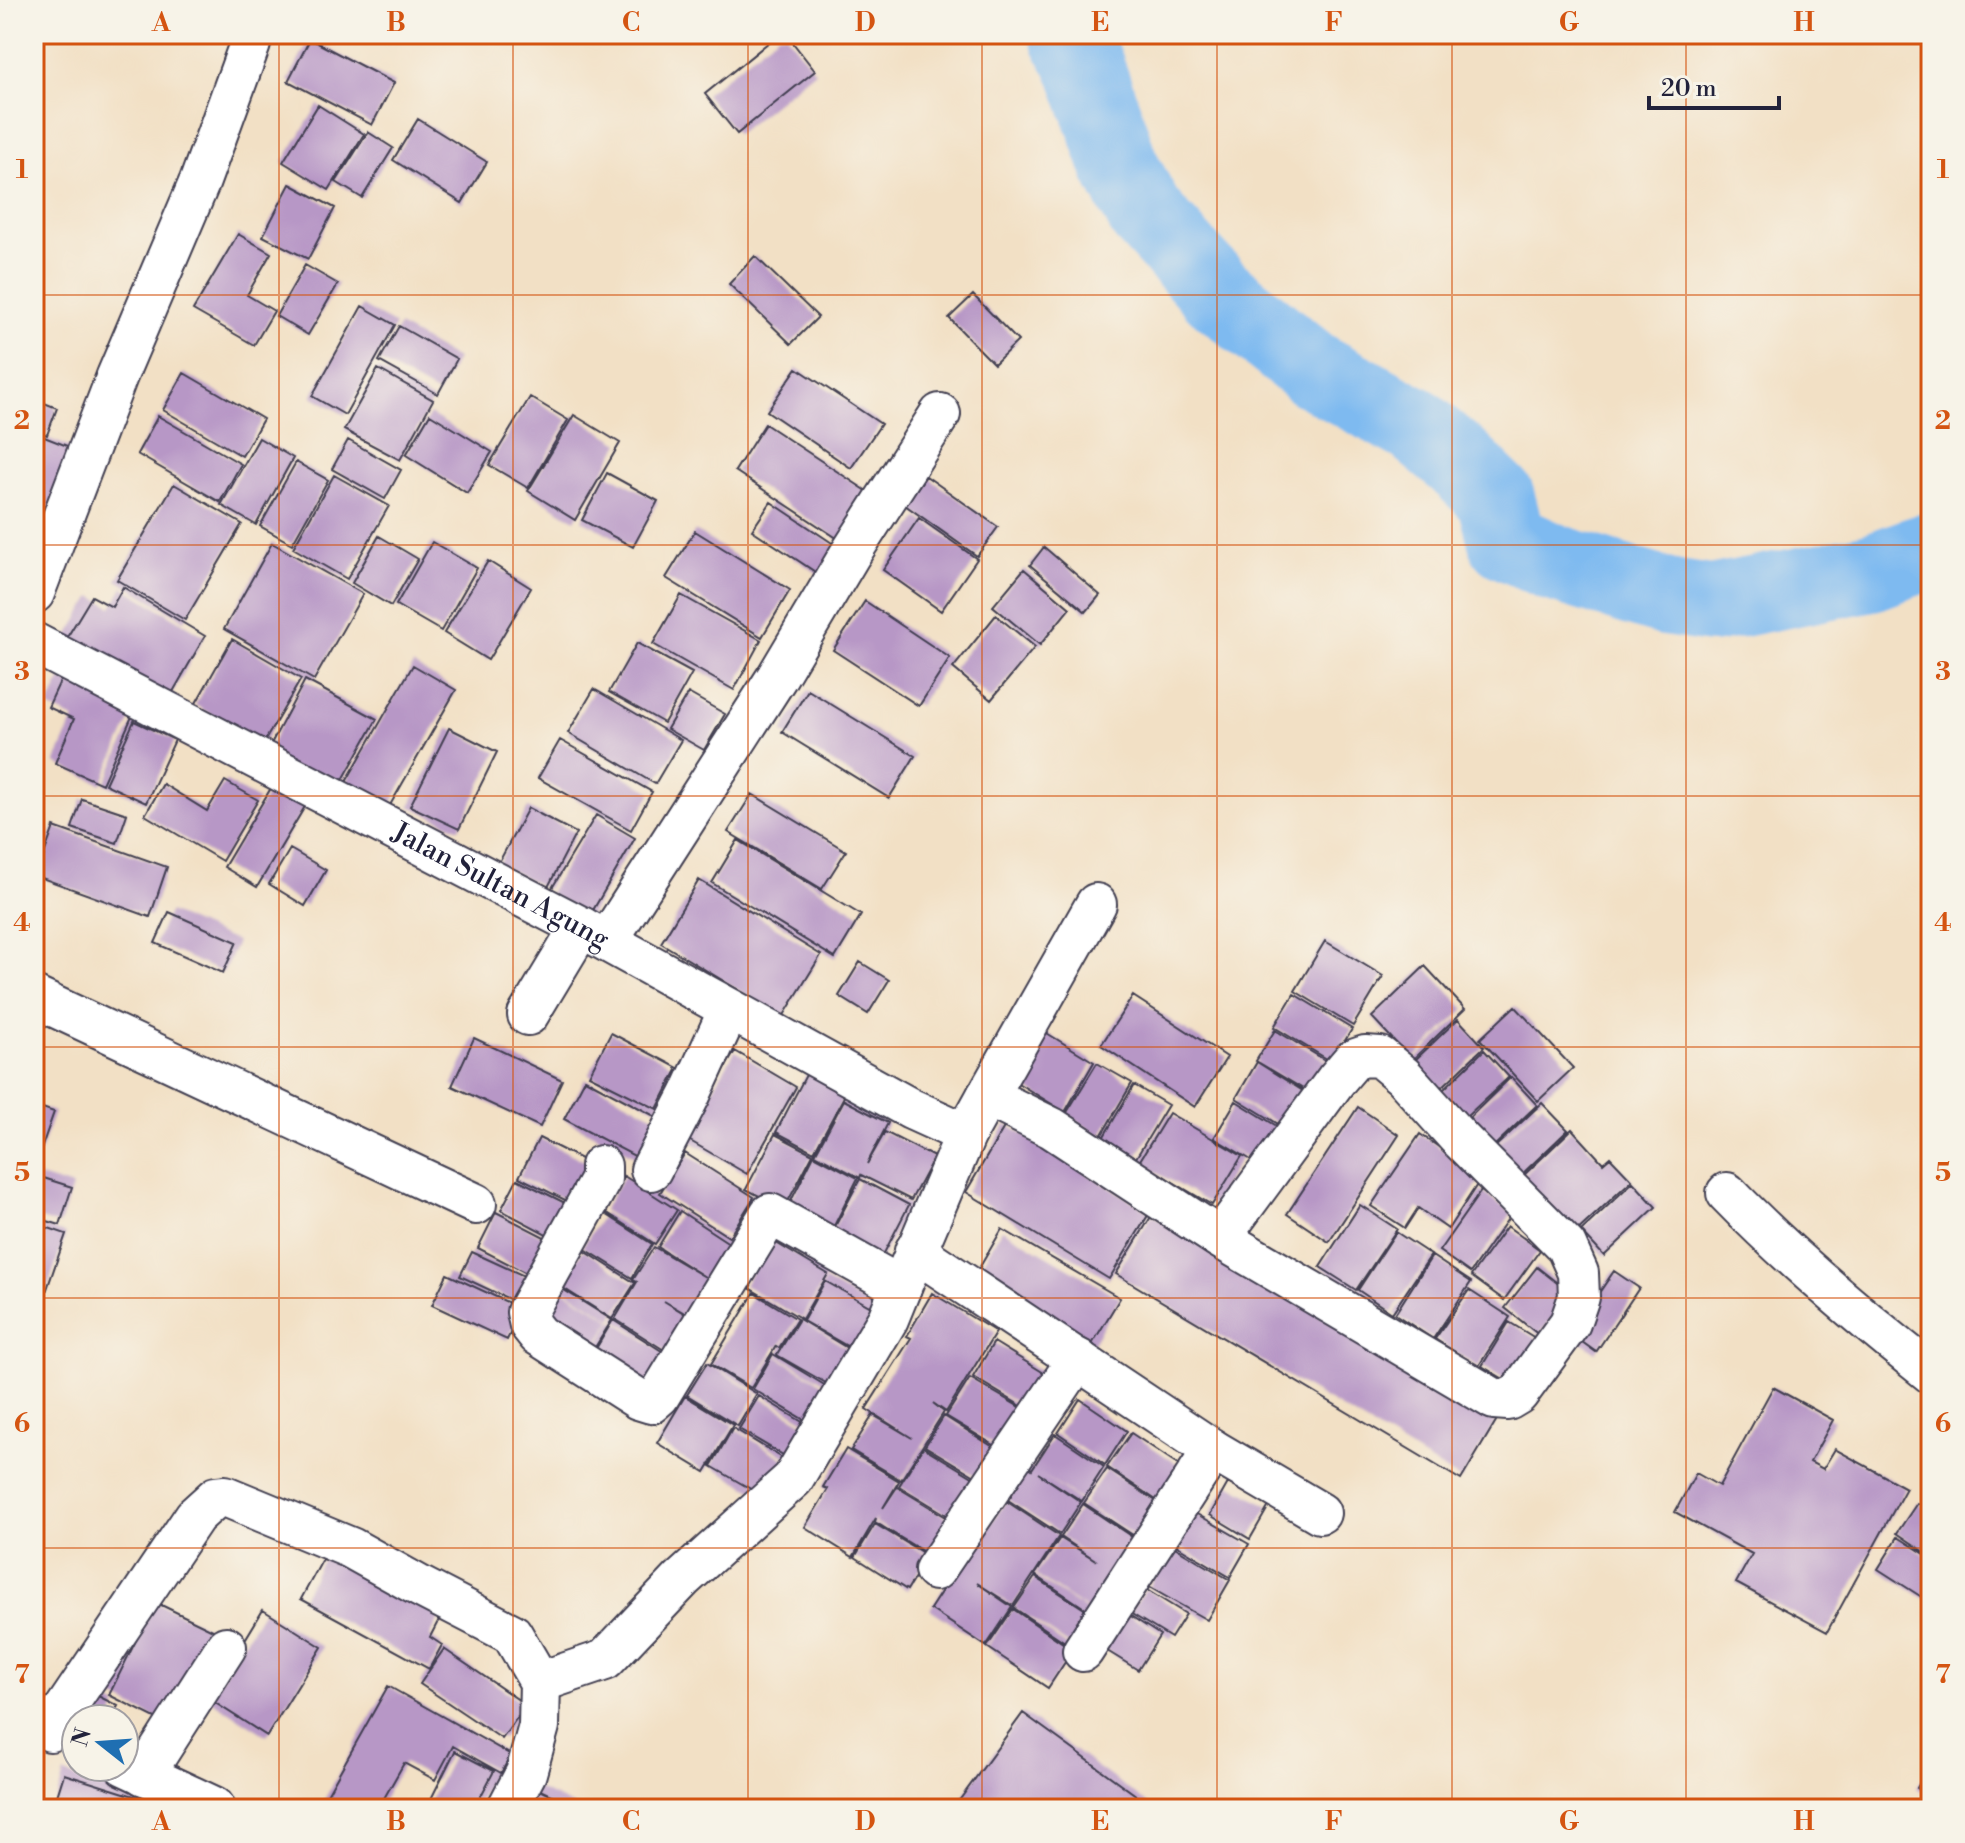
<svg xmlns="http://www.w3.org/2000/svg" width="1965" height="1843" font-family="'Libre Bodoni',serif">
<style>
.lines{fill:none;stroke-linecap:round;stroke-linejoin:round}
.river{stroke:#7ebaf0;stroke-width:78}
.building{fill:#b797c6}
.street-casing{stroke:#413e50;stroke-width:44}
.street{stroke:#fff;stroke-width:40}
.grid{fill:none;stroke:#d45411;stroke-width:2;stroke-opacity:0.55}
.labels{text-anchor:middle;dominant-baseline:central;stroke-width:8;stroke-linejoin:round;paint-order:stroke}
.street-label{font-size:28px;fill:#22223b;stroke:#f7f3e8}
.neatline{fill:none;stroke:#d45411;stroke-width:3}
.grid-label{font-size:26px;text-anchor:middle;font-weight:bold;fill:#d45411}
</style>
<rect width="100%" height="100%" fill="#f7f3e8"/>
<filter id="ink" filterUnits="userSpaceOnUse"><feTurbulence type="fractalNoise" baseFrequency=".0125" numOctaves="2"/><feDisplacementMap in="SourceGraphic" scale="16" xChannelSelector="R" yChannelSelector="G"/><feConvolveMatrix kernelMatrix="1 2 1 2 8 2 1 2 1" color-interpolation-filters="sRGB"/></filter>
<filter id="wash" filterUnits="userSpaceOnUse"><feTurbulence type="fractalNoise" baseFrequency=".006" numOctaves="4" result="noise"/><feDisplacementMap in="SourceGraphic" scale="32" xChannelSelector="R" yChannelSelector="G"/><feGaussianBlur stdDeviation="1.8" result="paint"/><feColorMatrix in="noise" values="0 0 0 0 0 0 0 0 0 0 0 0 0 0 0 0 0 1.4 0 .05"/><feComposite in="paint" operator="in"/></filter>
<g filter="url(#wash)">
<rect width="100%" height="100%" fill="#f2e0c5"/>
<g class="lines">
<path class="river" d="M1068 34 1086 68 1120 166 1145 214 1217 292 1312 369 1415 425 1459 462 1496 498 1507 541 1555 563 1665 597 1711 604 1871 572 1931 550"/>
</g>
<g id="blocks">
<path class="building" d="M779 34H786L815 71 737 134 705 94Z
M310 39 394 83 372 125 288 81Z
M318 105 364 134 329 190 283 162Z
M418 119 487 162 462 203 393 160Z
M368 132 393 148 362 198 336 182Z
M290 184 335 208 308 259 263 236Z
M238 234 271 253 247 295 274 311 254 345 193 310Z
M755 256 818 317 791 344 729 284Z
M305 265 338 284 308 335 276 316Z
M973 295 1018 341 994 364 949 318Z
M362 306 395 325 345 415 312 396Z
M399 326 457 359 438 394 379 361Z
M797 368 881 424 851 468 767 411Z
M378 369 433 400 400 460 344 430Z
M184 373 263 419 242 456 163 410Z
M530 397 568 420 528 488 489 465Z
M34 399 57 408 47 435 34 430Z
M430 414 492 452 467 493 406 455Z
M574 415 620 443 575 520 528 491Z
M158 416 241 464 220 502 137 454Z
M765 424 879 499 849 546 735 471Z
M34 433 75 449 49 514 34 509Z
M259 438 293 458 256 525 221 505Z
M348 440 401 470 385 499 332 469Z
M296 462 328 480 292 544 260 526Z
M607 473 658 501 633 547 582 520Z
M334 475 389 506 347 579 293 548Z
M926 476 998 527 977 556 905 505Z
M174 484 242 524 185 620 117 580Z
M771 502 844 551 826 579 752 530Z
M919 518 977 559 941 611 883 570Z
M695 531 790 590 762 637 666 578Z
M379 536 418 559 391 606 352 583Z
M432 542 477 568 441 631 396 605Z
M272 543 363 594 314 680 224 629Z
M1044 547 1100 595 1086 612 1030 565Z
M488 561 531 588 488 660 444 633Z
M1024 569 1070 608 1040 645 993 606Z
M123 587 205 636 166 704 63 644 92 596 112 607Z
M681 595 761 640 734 690 653 644Z
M865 601 950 658 919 706 833 650Z
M996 615 1035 647 991 700 953 668Z
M232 639 301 679 263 744 195 705Z
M637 643 692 673 664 723 609 692Z
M413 665 456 690 385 814 342 789Z
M61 679 134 712 102 784 55 763 74 719 48 707Z
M305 680 377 719 335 794 265 755Z
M594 689 681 740 655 784 568 733Z
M808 690 915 756 889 798 782 732Z
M688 693 725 714 704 750 667 729Z
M134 721 175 740 146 803 105 784Z
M449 728 497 752 459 829 410 806Z
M560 740 652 792 631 830 538 778Z
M225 781 258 800 222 861 145 815 163 784 207 811Z
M274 783 307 803 257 887 224 867Z
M752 794 846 851 822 889 728 832Z
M82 799 127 814 117 843 72 828Z
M528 808 576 833 547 889 498 864Z
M596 815 635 838 589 917 549 893Z
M54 827 167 867 150 917 36 876Z
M738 840 861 915 835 958 712 883Z
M290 849 326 870 305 906 269 884Z
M699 880 821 955 783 1017 661 943Z
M169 912 237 942 223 973 155 943Z
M1325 941 1383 976 1353 1026 1295 991Z
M860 962 889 980 868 1014 839 996Z
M1425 966 1465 1009 1412 1060 1372 1017Z
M1294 994 1352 1029 1332 1062 1274 1027Z
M1133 996 1227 1057 1195 1107 1101 1045Z
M1515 1006 1573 1068 1538 1101 1480 1039Z
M1458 1019 1484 1047 1439 1090 1413 1062Z
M1275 1030 1333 1065 1315 1096 1256 1061Z
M1045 1032 1094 1062 1065 1112 1016 1082Z
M611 1033 678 1068 657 1109 589 1075Z
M474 1038 562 1080 540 1127 452 1086Z
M1484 1050 1509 1077 1466 1117 1442 1091Z
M735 1051 796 1087 747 1174 685 1138Z
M1257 1062 1314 1098 1293 1133 1236 1098Z
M1097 1063 1132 1083 1101 1136 1066 1114Z
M808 1071 847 1091 814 1152 776 1132Z
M1511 1077 1537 1105 1493 1147 1467 1120Z
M585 1079 660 1119 640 1159 564 1119Z
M1134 1085 1168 1105 1136 1158 1103 1138Z
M844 1100 888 1123 867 1164 885 1132 934 1157 911 1200 861 1175 860 1178 815 1154Z
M1236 1101 1285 1131 1263 1167 1214 1138Z
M1542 1103 1568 1130 1520 1176 1494 1148Z
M34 1105 54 1112 34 1169Z
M1358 1107 1399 1135 1329 1242 1287 1214Z
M1169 1113 1242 1156 1212 1205 1139 1162Z
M1006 1124 1150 1212 1109 1279 966 1192Z
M1572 1129 1603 1163 1610 1157 1632 1180 1575 1233 1522 1177Z
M775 1134 813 1154 784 1209 746 1189Z
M1420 1134 1482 1177 1448 1229 1418 1208 1405 1228 1371 1206Z
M539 1138 589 1163 569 1202 519 1177Z
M685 1153 754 1197 729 1237 660 1193Z
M814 1155 858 1178 829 1236 785 1213Z
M34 1175 72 1187 60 1225 34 1217Z
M624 1176 677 1210 655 1244 603 1210Z
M517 1179 569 1205 552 1237 501 1210Z
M860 1179 909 1205 880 1261 831 1234Z
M1633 1182 1656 1207 1604 1256 1581 1231Z
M1481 1191 1512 1213 1470 1273 1439 1251Z
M1360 1205 1397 1229 1356 1290 1320 1267Z
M680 1211 738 1249 695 1319 664 1301 695 1320 672 1355 615 1319 637 1282 633 1280 654 1247 705 1277 658 1247Z
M496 1212 556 1243 538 1279 478 1248Z
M604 1213 652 1244 632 1278 582 1247Z
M1152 1215 1496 1421 1461 1480 1116 1274Z
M34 1223 66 1234 46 1292 34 1288Z
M1507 1226 1540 1250 1504 1300 1471 1276Z
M1002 1229 1120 1298 1091 1346 974 1277Z
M1396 1232 1431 1255 1392 1313 1358 1290Z
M771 1240 828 1274 802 1319 744 1285Z
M583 1250 635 1283 612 1319 560 1286Z
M472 1252 533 1280 522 1305 460 1276Z
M1432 1256 1471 1282 1433 1339 1395 1314Z
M1537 1267 1571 1294 1539 1335 1505 1308Z
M1614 1271 1639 1288 1596 1352 1571 1334Z
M447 1274 522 1309 507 1340 432 1305Z
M825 1281 878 1311 856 1351 803 1321Z
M559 1287 612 1320 589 1357 537 1324Z
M1469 1290 1510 1317 1478 1367 1435 1339Z
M754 1293 797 1319 779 1348 776 1346 751 1388 711 1364Z
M932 1293 996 1332 946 1412 933 1403 944 1412 901 1480 851 1450 873 1415 912 1438 866 1409 911 1338 907 1336Z
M799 1319 847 1348 826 1383 777 1355Z
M613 1320 671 1357 649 1393 591 1357Z
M1509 1322 1540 1341 1512 1384 1482 1366Z
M994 1342 1044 1373 1023 1407 973 1377Z
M773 1354 836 1392 816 1427 753 1389Z
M707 1363 757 1394 738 1426 687 1395Z
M970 1378 1028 1412 1004 1451 946 1416Z
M1773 1387 1833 1420 1810 1462 1823 1469 1835 1449 1906 1488 1827 1632 1736 1583 1752 1554 1675 1512 1696 1473 1719 1486Z
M685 1396 733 1425 705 1472 657 1443Z
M759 1396 809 1426 790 1459 739 1429Z
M1080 1399 1127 1431 1105 1465 1058 1433Z
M944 1416 998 1450 980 1479 925 1446Z
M733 1428 789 1462 768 1499 711 1466Z
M1131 1433 1191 1473 1168 1508 1107 1467Z
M1055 1434 1104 1467 1082 1501 1038 1473 1081 1502 1060 1534 1008 1500 1029 1467 1032 1469Z
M923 1447 984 1484 960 1523 899 1486Z
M846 1449 899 1481 883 1508 897 1487 951 1520 929 1555 875 1522 876 1518 853 1557 805 1527 828 1489 823 1487Z
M1107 1469 1165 1507 1142 1541 1084 1503Z
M1228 1483 1269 1506 1250 1539 1210 1515Z
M1006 1501 1059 1536 1013 1606 977 1583 1012 1607 986 1646 930 1609 956 1569 959 1571Z
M1917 1503 1931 1512V1556L1897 1533Z
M1083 1504 1138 1541 1095 1615 1035 1575 1060 1538 1097 1561 1061 1537Z
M1195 1513 1249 1544 1230 1577 1176 1545Z
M875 1524 928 1556 907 1590 855 1557Z
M1898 1537 1931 1558V1603L1878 1569Z
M331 1544 445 1608 430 1637 442 1645 429 1669 301 1599Z
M1173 1546 1230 1580 1207 1620 1149 1587Z
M1035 1577 1095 1616 1074 1648 1014 1608Z
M1145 1589 1186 1614 1171 1638 1130 1613Z
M155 1602 219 1633 173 1727 109 1695Z
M1013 1609 1073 1650 1048 1688 987 1647Z
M263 1610 322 1647 267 1736 209 1699Z
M1126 1613 1160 1635 1138 1670 1104 1649Z
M444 1649 526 1705 502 1739 420 1684Z
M388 1686 511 1755 501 1773 453 1746 435 1780 404 1763 378 1809H324L320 1807Z
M96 1695 118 1706 111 1719H84Z
M1023 1713 1155 1809H953Z
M455 1751 494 1771 474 1809H426Z
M1931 1764V1797L1917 1788Z
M64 1774 172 1808 171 1809H53Z
M527 1784 581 1809H515Z"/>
</g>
</g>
<g filter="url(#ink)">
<use href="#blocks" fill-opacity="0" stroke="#413e50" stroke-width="2"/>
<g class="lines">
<g class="street-casing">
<g id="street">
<path d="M34 593 117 376 200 181 250 44"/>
<path id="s1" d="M34 643 581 927 911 1109 966 1134"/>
<path d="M607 941 777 677 849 556 940 414"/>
<path d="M34 997 476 1204"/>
<path d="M528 1015 581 927"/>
<path d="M987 1096 1096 904"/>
<path d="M601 1166V1179L527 1312 530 1325 538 1335 638 1399 651 1403 659 1396 770 1214 901 1287 966 1134 987 1096 1052 1128 1220 1238 1494 1399 1508 1400 1518 1394 1570 1323 1579 1297 1578 1273 1566 1246 1458 1137 1403 1076 1380 1057 1365 1056 1353 1060 1336 1080 1220 1238"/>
<path d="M651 1170 690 1095 729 1010"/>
<path d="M1727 1193C1790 1258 1860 1317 1931 1373"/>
<path d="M915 1251 1213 1450 1320 1513"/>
<path d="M935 1570 1078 1359"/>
<path d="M1083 1651 1213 1450"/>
<path d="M540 1682 605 1660 682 1579 793 1479 888 1319 901 1287"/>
<path d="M50 1731 195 1516 216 1497 225 1496 351 1548 421 1587 512 1634 540 1682 539 1726 526 1773 507 1809"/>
<path d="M124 1765 214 1807"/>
<path d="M144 1775 226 1647"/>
</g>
</g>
<use href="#street" class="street"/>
</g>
</g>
<path class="grid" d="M279 34V1809M513 34V1809M748 34V1809M982 34V1809M1217 34V1809M1452 34V1809M1686 34V1809M34 295H1931M34 545H1931M34 796H1931M34 1047H1931M34 1298H1931M34 1548H1931"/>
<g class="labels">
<g class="street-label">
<text stroke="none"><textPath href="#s1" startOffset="526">Jalan Sultan Agung</textPath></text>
</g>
</g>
<rect width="1965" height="1843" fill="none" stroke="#f7f3e8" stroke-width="88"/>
<g transform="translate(100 1743) rotate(287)"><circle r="38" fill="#f7f3e8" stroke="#a29fa3" stroke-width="2"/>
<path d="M0-6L14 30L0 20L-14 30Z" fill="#1f6fb2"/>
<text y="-12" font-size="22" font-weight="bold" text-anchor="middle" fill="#22223b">N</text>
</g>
<path d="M1649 96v12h130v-12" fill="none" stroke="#22223b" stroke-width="4"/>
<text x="1661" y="96" font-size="24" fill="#22223b" stroke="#f7f3e8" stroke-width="6" paint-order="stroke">20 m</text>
<rect x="44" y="44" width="1877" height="1755" class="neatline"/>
<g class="grid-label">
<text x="161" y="31">A</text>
<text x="396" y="31">B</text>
<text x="631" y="31">C</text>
<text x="865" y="31">D</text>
<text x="1100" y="31">E</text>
<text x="1334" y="31">F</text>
<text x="1569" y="31">G</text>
<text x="1804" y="31">H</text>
<text x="22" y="178">1</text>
<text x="1943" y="178">1</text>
<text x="22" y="429">2</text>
<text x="1943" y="429">2</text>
<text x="22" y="680">3</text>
<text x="1943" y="680">3</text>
<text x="22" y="931">4</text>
<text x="1943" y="931">4</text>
<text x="22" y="1181">5</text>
<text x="1943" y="1181">5</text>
<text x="22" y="1432">6</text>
<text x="1943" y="1432">6</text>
<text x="22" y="1683">7</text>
<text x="1943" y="1683">7</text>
<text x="161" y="1830">A</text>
<text x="396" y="1830">B</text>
<text x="631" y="1830">C</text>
<text x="865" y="1830">D</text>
<text x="1100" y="1830">E</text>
<text x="1334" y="1830">F</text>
<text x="1569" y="1830">G</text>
<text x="1804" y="1830">H</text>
</g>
</svg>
